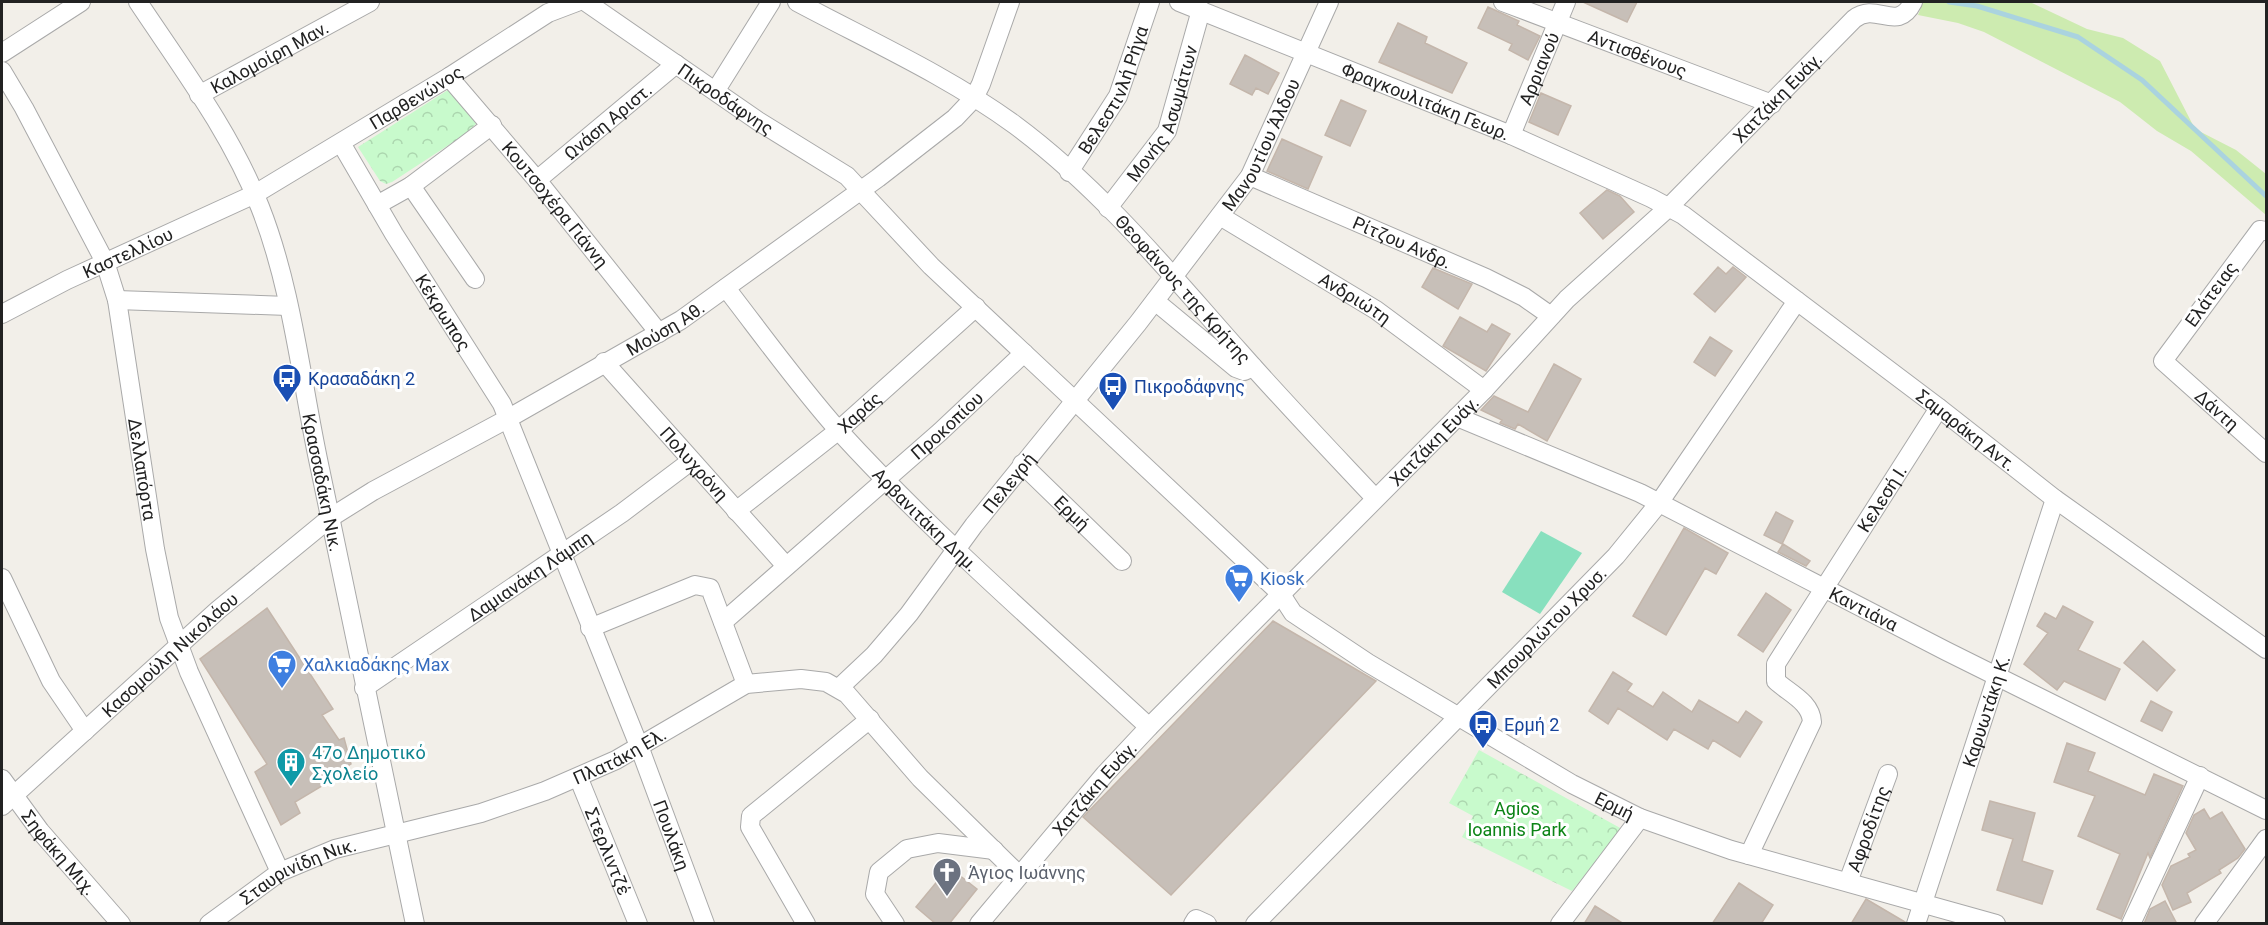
<svg xmlns="http://www.w3.org/2000/svg" width="2268" height="925" font-family="Roboto,sans-serif">
<style>
.grass{fill:#cdebb0}
.park{fill:url(#park-crowns)}
.pitch{fill:#88e0be}
.lines{fill:none;stroke-linecap:round;stroke-linejoin:round}
.stream{stroke:#aad3df;stroke-width:5}
.building{fill:#c7bfb8;stroke:#c4b6ab;stroke-width:1.5}
.minor-casing{stroke:#a9a9a9;stroke-width:20}
.minor{stroke:#fff;stroke-width:18}
.labels{text-anchor:middle;dominant-baseline:central;stroke-width:6;stroke-linejoin:round;paint-order:stroke}
.street-label{font-size:18px;fill:#222;stroke:#fff}
.transit-label{font-size:18px;fill:#164399;stroke:#fff;text-anchor:start}
.shop-label{font-size:18px;fill:#366cbe;stroke:#fff;text-anchor:start}
.culture-label{font-size:18px;fill:#0d838f;stroke:#fff;text-anchor:start}
.park-label{font-size:18px;fill:#0c8416;stroke:#fff}
.worship-label{font-size:18px;fill:#5b616d;stroke:#fff;text-anchor:start}
</style>
<defs>
<pattern id="park-crowns" width="20" height="18" patternUnits="userSpaceOnUse" patternTransform="scale(1.5)"><rect width="20" height="18" fill="#c8facc"/><path d="M2 6a3 3 0 1 1 6 0M12 15a3 3 0 1 1 6 0" fill="none" stroke="#acd6af"/></pattern>
</defs>
<rect width="100%" height="100%" fill="#f2efe9"/>
<path class="grass" d="M1923 2H2030L2087 29 2123 38 2160 61 2195 129 2236 150 2266 174V215L2191 151 2157 131 2120 102 1984 32 1958 23 1918 15Z"/>
<path class="park" d="M448 90 477 123 464 135 392 182 386 184 380 181 358 147Z
M1479 750 1622 829 1572 891 1462 837 1473 816 1449 803Z"/>
<path class="pitch" d="M1541 531 1582 553 1540 614 1502 592Z"/>
<g class="lines">
<path class="stream" d="M1949 2 1977 6 2078 37 2142 80 2266 196"/>
</g>
<path class="building" d="M1583 2H1637L1627 22Z
M1488 7 1519 21 1517 25 1540 36 1528 60 1509 50 1512 44 1478 28Z
M1398 23 1427 37 1425 43 1467 63 1452 93 1379 62Z
M1245 55 1279 73 1268 94 1256 88 1252 95 1230 84Z
M1541 93 1571 106 1558 135 1529 122Z
M1341 100 1366 111 1350 146 1325 135Z
M1282 139 1322 157 1308 189 1267 171Z
M1607 190 1620 196 1634 212 1603 239 1580 213Z
M1718 267 1726 274 1733 267 1746 277 1715 312 1694 294Z
M1433 268 1472 284 1458 309 1422 287Z
M1460 317 1487 332 1492 324 1510 334 1486 371 1443 346Z
M1710 337 1732 351 1715 376 1694 362Z
M1554 364 1581 379 1547 441 1518 424 1515 429 1500 423 1502 420 1481 410 1494 396 1528 412Z
M1776 512 1793 521 1782 544 1764 535Z
M1684 528 1728 553 1716 574 1705 568 1666 635 1633 616Z
M1783 544 1810 561 1806 566 1778 552Z
M1766 593 1791 610 1763 652 1738 635Z
M2063 606 2093 622 2078 650 2120 669 2105 700 2064 681 2057 690 2024 664 2048 633 2037 626 2045 613 2056 619Z
M267 608 333 709 322 715 339 740 344 738 351 764 341 770 342 774 295 802 300 813 281 825 255 772 267 764 200 659Z
M1273 621 1376 681 1171 895 1083 817Z
M2143 641 2175 670 2157 691 2124 663Z
M1613 672 1632 684 1627 691 1653 707 1663 692 1692 712 1699 700 1738 723 1746 711 1762 722 1740 757 1713 740 1708 749 1674 729 1667 740 1618 708 1608 724 1589 711Z
M2151 701 2172 712 2162 731 2141 721Z
M2067 743 2095 753 2088 771 2145 795 2154 774 2183 786 2150 858 2148 853 2121 919 2097 909 2120 854 2078 836 2095 796 2054 782Z
M1990 801 2035 813 2022 861 2053 871 2042 904 1997 890 2013 839 1982 830Z
M2204 809 2210 819 2222 812 2245 849 2238 858 2219 870 2221 873 2187 893 2191 902 2173 910 2162 885 2171 866 2190 857 2188 854 2196 850 2186 833 2194 815Z
M949 867 977 889 949 924H936L916 907Z
M1739 883 1773 905 1761 924H1712Z
M1866 899 1905 922V924H1851Z
M2165 901 2177 924H2144L2150 909Z
M1595 906 1624 924H1584Z"/>
<g class="lines">
<g class="minor-casing">
<g id="minor">
<path id="s1" d="M138 2C182 68 231 133 260 207 292 288 301 379 319 464 350 617 384 770 415 924"/>
<path id="s2" d="M586 2 758 121 847 176 931 266 1280 593 1293 613 1368 663 1572 784 1640 818 1731 850 1996 924"/>
<path id="s3" d="M797 2C870 41 948 76 1015 125 1100 188 1169 272 1239 351 1283 401 1329 449 1375 498"/>
<path id="s4" d="M1179 2 1511 135 1651 198 1683 215 1939 408 2055 499 2266 649"/>
<path id="s5" d="M1503 2 1772 104"/>
<path d="M2 53 81 2"/>
<path id="s6" d="M2 71 24 108 105 262 117 300 155 549 169 618 189 672 280 872"/>
<path id="s7" d="M449 77 537 180 659 333"/>
<path d="M716 90 771 2"/>
<path id="s8" d="M199 95 370 2"/>
<path id="s9" d="M1511 135 1566 2"/>
<path id="s10" d="M341 143 394 234 502 404 639 746 705 924"/>
<path id="s11" d="M1069 172 1118 96 1150 2"/>
<path id="s12" d="M1250 176 1486 278 1524 297 1551 316"/>
<path id="s13" d="M537 180 676 64"/>
<path d="M411 186 475 279"/>
<path d="M377 205 411 186 492 125"/>
<path id="s14" d="M1108 208 1167 131 1201 10"/>
<path id="s15" d="M1220 216 1376 310 1484 390"/>
<path id="s16" d="M2266 231 2260 230 2163 361 2266 453"/>
<path id="s17" d="M726 288C763 336 799 386 839 431 935 536 1044 630 1149 727"/>
<path d="M117 300 288 306"/>
<path d="M1155 301 1236 368 1244 371 1253 367"/>
<path id="s18" d="M2 314 67 280 255 194 449 77 548 13 577 2"/>
<path id="s19" d="M604 362 786 566"/>
<path id="s20" d="M1457 417 1640 493 1946 651 2266 810"/>
<path id="s21" d="M1022 464 1122 561"/>
<path id="s22" d="M736 511 839 430 976 307"/>
<path d="M2 578 51 681 85 731"/>
<path id="s23" d="M723 622 940 432 1024 353"/>
<path d="M590 628 695 585 710 588 746 684"/>
<path id="s24" d="M364 688 622 513 691 461"/>
<path id="s25" d="M839 688 874 655 909 614 974 525 1138 323 1250 176 1329 2"/>
<path id="s26" d="M2 779 40 831 121 924"/>
<path id="s27" d="M579 779 638 924"/>
<path id="s28" d="M2 806 218 610 330 518 373 491 509 418 681 320 878 178 955 118 974 98 981 84 1010 2"/>
<path id="s29" d="M1749 855 1812 722C1811 702 1789 693 1776 681V664L1939 408"/>
<path id="s30" d="M1848 882 1888 774"/>
<path id="s31" d="M209 924 280 872 335 849 481 813 545 791 616 760 746 684 801 679 826 682 847 694 920 778 1019 875"/>
<path d="M806 924 750 827 751 816 870 719"/>
<path d="M895 924 875 894 879 872 907 849 938 843 994 850"/>
<path id="s32" d="M979 924 1105 774 1149 727 1484 390 1567 299 1669 207 1854 19C1877 1 1897 34 1913 2"/>
<path d="M1193 924 1196 919 1207 924"/>
<path id="s33" d="M1255 924 1616 556 1659 503 1797 301"/>
<path d="M1560 924 1640 818"/>
<path id="s34" d="M1916 924 2055 499"/>
<path d="M2131 924 2200 776"/>
<path d="M2204 924 2266 839"/>
</g>
</g>
<use href="#minor" class="minor"/>
</g>
<defs>
<g id="bus-pin" transform="scale(1.5)"><path d="M0 17L-7.5 6A9.5 9.5 0 1 1 7.5 6Z" fill="#1a4fb4" stroke="#fff"/><path d="M-5-6H5V4H4V6H2V4H-2V6H-4V4H-5ZM-3.5-4V0h7V-4ZM-3.5 1.2v1.5H-2V1.2ZM2 1.2v1.5H3.5V1.2Z" fill="#fff"/></g>
<g id="supermarket-pin" transform="scale(1.5)"><path d="M0 17L-7.5 6A9.5 9.5 0 1 1 7.5 6Z" fill="#3f7fe0" stroke="#fff"/><path d="M-6-5.5h2.5l.6 2H6L4.5 2H-2.5L-4.4-4H-6ZM-1.5 3.2a1.3 1.3 0 1 0 .1 0ZM3 3.2a1.3 1.3 0 1 0 .1 0Z" fill="#fff"/></g>
<g id="building-pin" transform="scale(1.5)"><path d="M0 17L-7.5 6A9.5 9.5 0 1 1 7.5 6Z" fill="#0f9aa8" stroke="#fff"/><path d="M-4-6H4V6H1V3H-1V6H-4ZM-2.5-4.3h1.7v1.8h-1.7ZM.8-4.3h1.7v1.8H.8ZM-2.5-1h1.7V.8h-1.7ZM.8-1h1.7V.8H.8Z" fill="#fff"/></g>
<g id="church-pin" transform="scale(1.5)"><path d="M0 17L-7.5 6A9.5 9.5 0 1 1 7.5 6Z" fill="#6b7280" stroke="#fff"/><path d="M-1.2-6h2.4v3.5h3.3v2.4h-3.3V6h-2.4V-.1h-3.3v-2.4h3.3Z" fill="#fff"/></g>
</defs>
<g fill-rule="evenodd">
<use href="#bus-pin" x="287" y="378"/>
<use href="#bus-pin" x="1113" y="386"/>
<use href="#supermarket-pin" x="1239" y="578"/>
<use href="#supermarket-pin" x="282" y="664"/>
<use href="#bus-pin" x="1483" y="724"/>
<use href="#building-pin" x="291" y="762"/>
<use href="#church-pin" x="947" y="872"/>
</g>
<g class="labels">
<g class="street-label">
<text stroke="none"><textPath href="#s5" startOffset="144">Αντισθένους</textPath></text>
<text stroke="none"><textPath href="#s8" startOffset="80">Καλομοίρη Μαν.</textPath></text>
<text stroke="none"><textPath href="#s9" startOffset="72">Αρριανού</textPath></text>
<text stroke="none"><textPath href="#s11" startOffset="94">Βελεστινλή Ρήγα</textPath></text>
<text stroke="none"><textPath href="#s18" startOffset="468">Παρθενώνος</textPath></text>
<text stroke="none"><textPath href="#s2" startOffset="170">Πικροδάφνης</textPath></text>
<text stroke="none"><textPath href="#s32" startOffset="1150">Χατζάκη Ευάγ.</textPath></text>
<text stroke="none"><textPath href="#s4" startOffset="266">Φραγκουλιτάκη Γεωρ.</textPath></text>
<text stroke="none"><textPath href="#s14" startOffset="111">Μονής Ασωμάτων</textPath></text>
<text stroke="none"><textPath href="#s13" startOffset="92">Ωνάση Αριστ.</textPath></text>
<text stroke="none"><textPath href="#s25" startOffset="690">Μανουτίου Άλδου</textPath></text>
<text stroke="none"><textPath href="#s7" startOffset="166">Κουτσοχέρα Γιάννη</textPath></text>
<text stroke="none"><textPath href="#s12" startOffset="166">Ρίτζου Ανδρ.</textPath></text>
<text stroke="none"><textPath href="#s18" startOffset="140">Καστελλίου</textPath></text>
<text stroke="none"><textPath href="#s3" startOffset="486">Θεοφάνους της Κρήτης</textPath></text>
<text transform="translate(2211 294) rotate(-54)">Ελάτειας</text>
<text stroke="none"><textPath href="#s15" startOffset="158">Ανδριώτη</textPath></text>
<text stroke="none"><textPath href="#s10" startOffset="198">Κέκρωπος</textPath></text>
<text stroke="none"><textPath href="#s28" startOffset="822">Μούση Αθ.</textPath></text>
<text stroke="none"><textPath href="#s16" startOffset="242">Δάντη</textPath></text>
<text stroke="none"><textPath href="#s22" startOffset="158">Χαράς</textPath></text>
<text stroke="none"><textPath href="#s23" startOffset="298">Προκοπίου</textPath></text>
<text stroke="none"><textPath href="#s4" startOffset="903">Σαμαράκη Αντ.</textPath></text>
<text stroke="none"><textPath href="#s32" startOffset="664">Χατζάκη Ευάγ.</textPath></text>
<text stroke="none"><textPath href="#s19" startOffset="136">Πολυχρόνη</textPath></text>
<text stroke="none"><textPath href="#s6" startOffset="428">Δελλαπόρτα</textPath></text>
<text stroke="none"><textPath href="#s25" startOffset="267">Πελεγρή</textPath></text>
<text stroke="none"><textPath href="#s1" startOffset="522">Κρασσαδάκη Νικ.</textPath></text>
<text stroke="none"><textPath href="#s29" startOffset="417">Κελεσή Ι.</textPath></text>
<text stroke="none"><textPath href="#s21" startOffset="70">Ερμή</textPath></text>
<text stroke="none"><textPath href="#s17" startOffset="306">Αρβανιτάκη Δημ.</textPath></text>
<text stroke="none"><textPath href="#s24" startOffset="200">Δαμιανάκη Λάμπη</textPath></text>
<text stroke="none"><textPath href="#s20" startOffset="450">Καντιάνα</textPath></text>
<text stroke="none"><textPath href="#s33" startOffset="416">Μπουρλώτου Χρυσ.</textPath></text>
<text stroke="none"><textPath href="#s28" startOffset="226">Κασομούλη Νικολάου</textPath></text>
<text stroke="none"><textPath href="#s34" startOffset="224">Καρυωτάκη Κ.</textPath></text>
<text stroke="none"><textPath href="#s31" startOffset="448">Πλατάκη Ελ.</textPath></text>
<text stroke="none"><textPath href="#s32" startOffset="178">Χατζάκη Ευάγ.</textPath></text>
<text stroke="none"><textPath href="#s2" startOffset="1314">Ερμή</textPath></text>
<text stroke="none"><textPath href="#s30" startOffset="57">Αφροδίτης</textPath></text>
<text stroke="none"><textPath href="#s10" startOffset="770">Πουλάκη</textPath></text>
<text stroke="none"><textPath href="#s27" startOffset="78">Στερλιντζέ</textPath></text>
<text stroke="none"><textPath href="#s26" startOffset="93">Σηφάκη Μιχ.</textPath></text>
<text stroke="none"><textPath href="#s31" startOffset="105">Σταυρινίδη Νικ.</textPath></text>
</g>
<g class="transit-label">
<text x="308" y="378">Κρασαδάκη 2</text>
<text x="1134" y="386">Πικροδάφνης</text>
<text x="1504" y="724">Ερμή 2</text>
</g>
<g class="shop-label">
<text x="1260" y="578">Kiosk</text>
<text x="303" y="664">Χαλκιαδάκης Max</text>
</g>
<g class="culture-label">
<text x="312" y="752">47ο Δημοτικό<tspan x="312" dy="21">Σχολείο</tspan></text>
</g>
<g class="park-label">
<text x="1517" y="808">Agios<tspan x="1517" dy="21">Ioannis Park</tspan></text>
</g>
<g class="worship-label">
<text x="968" y="872">Άγιος Ιωάννης</text>
</g>
</g>
<rect width="2268" height="925" fill="none" stroke="#222222" stroke-width="6"/>
</svg>
